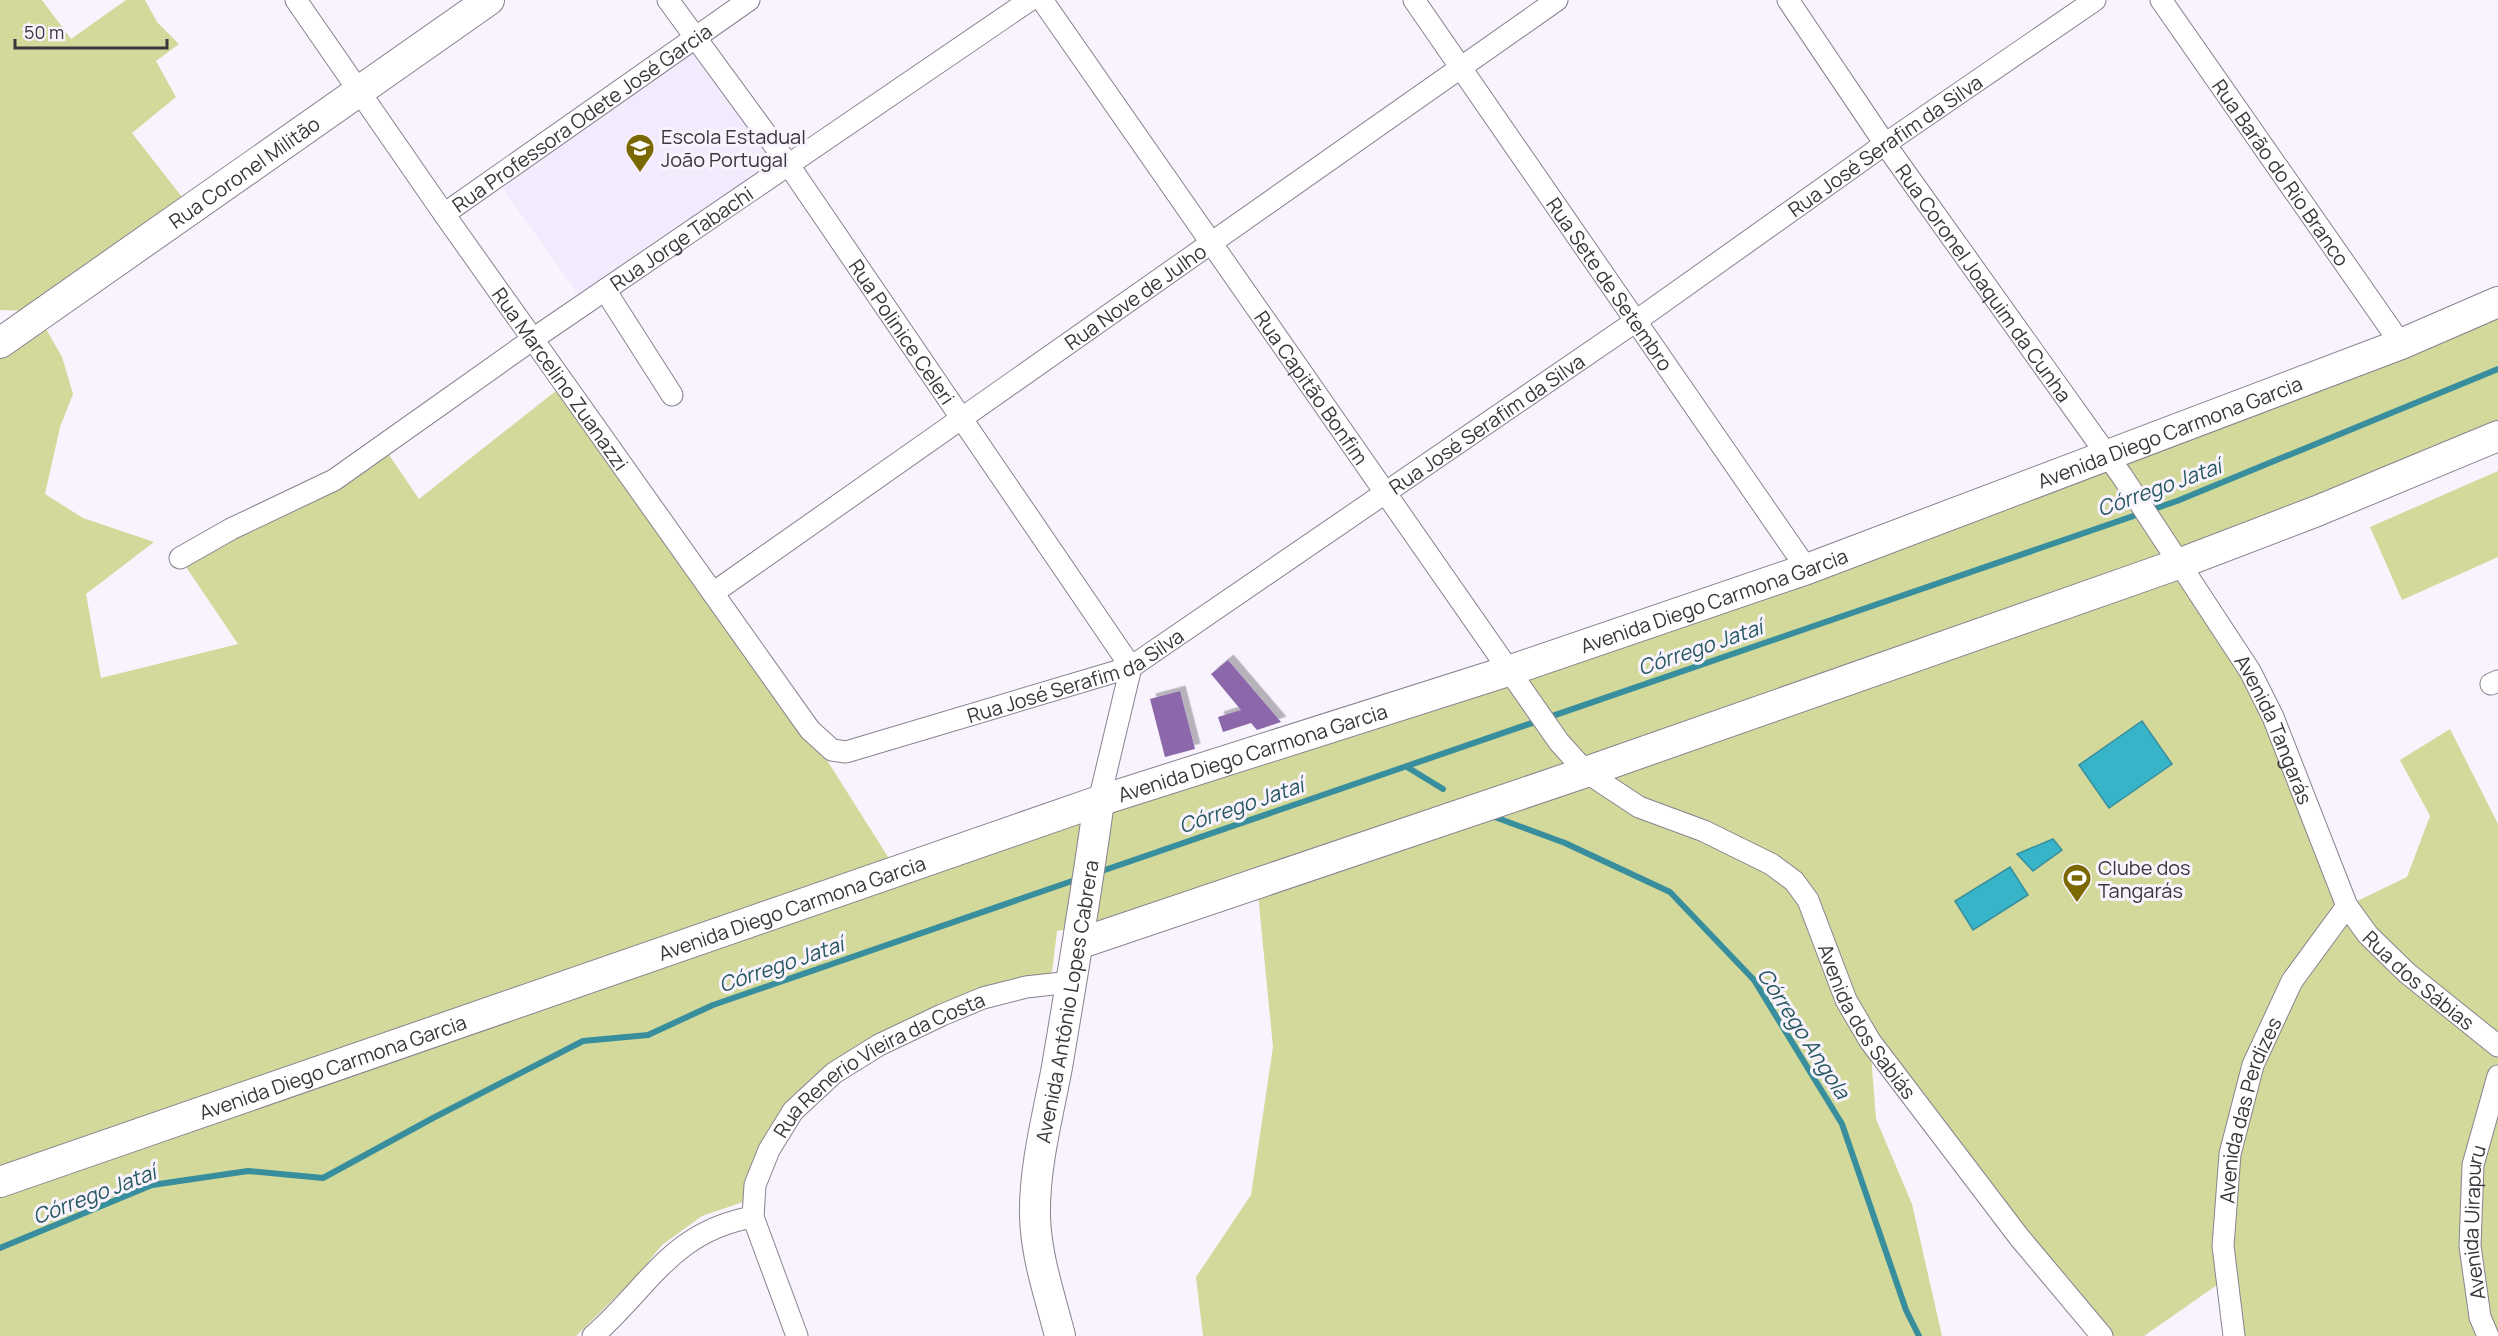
<svg xmlns="http://www.w3.org/2000/svg" width="2498" height="1336" font-family="Manrope,sans-serif">
<style>
.built{fill:#f4eafd}
.green{fill:#d2d99b}
.water{fill:#37b4c7;stroke:#388e9d;stroke-width:1.5}
.lines{fill:none;stroke-linecap:round;stroke-linejoin:round}
.stream{stroke:#388e9d;stroke-width:6}
.building{fill:#8c67ab;filter:url(#shadow)}
.street-casing{stroke:#898290;stroke-width:23}
.secondary-casing{stroke:#898290;stroke-width:32}
.street{stroke:#fff;stroke-width:21}
.secondary{stroke:#fff;stroke-width:30}
.labels{text-anchor:middle;dominant-baseline:central;stroke-width:6;stroke-linejoin:round;paint-order:stroke}
.street-label{font-size:20px;fill:#39363c;stroke:#f8f3fd}
.poi-label{font-size:20px;fill:#39363c;stroke:#f8f3fd;text-anchor:start}
.water-label{font-size:21px;font-style:italic;fill:#275962;stroke:#f8f3fd}
</style>
<defs>
<filter id="shadow"><feDropShadow dx="5.5" dy="-5.5" stdDeviation="0" flood-color="#0004"/></filter>
</defs>
<rect width="100%" height="100%" fill="#f8f3fd"/>
<path class="built" d="M695 44 781 162 582 300 499 183Z"/>
<path class="green" d="M0 0H42L71 39 126 0H145L157 22 179 44 156 61 176 97 132 133 189 206 37 311 0 310Z
M2498 317V427L2188 550 1122 919 1057 931 1052 972 829 1069 743 1202 702 1216 662 1245 636 1277 576 1336H0V1188L2102 471 2246 419Z
M41 320 62 357 73 394 60 427 45 494 83 518 154 542 86 594 101 678 238 644 180 558 383 446 419 499 557 390 818 746 890 860 0 1176V349Z
M2498 471V557L2402 600 2370 527Z
M2181 563 2250 671 2347 906 2407 877 2430 816 2400 760 2450 729 2498 824V1336H2234L2227 1278 2144 1336H2102L1870 1042 1876 1119 1912 1204 1942 1336H1203L1196 1277 1251 1195 1273 1047 1257 884Z"/>
<path class="water" d="M2142 721 2172 764 2109 808 2079 765Z
M2053 839 2062 850 2033 871 2017 854Z
M2010 867 2028 895 1973 930 1955 901Z"/>
<g class="lines">
<path class="stream" d="M1407 767 1443 789
M1492 816 1565 843 1670 892 1754 980 1842 1124 1906 1310 1919 1336
M1099 872 2177 501 2498 369
M0 1248 152 1185 248 1171 323 1178 433 1118 583 1041 648 1035 713 1005 1078 879"/>
</g>
<path class="building" d="M1228 660 1281 722 1257 730 1251 723 1223 732 1218 717 1241 710 1211 674Z
M1180 691 1195 749 1165 757 1150 699Z"/>
<g class="lines">
<g class="street-casing">
<g id="street">
<path id="s1" d="M296 0 444 214 810 730 832 750 846 752 1131 667 1636 321 1885 144 2095 0"/>
<path id="s2" d="M668 0 788 164 1131 667"/>
<path id="s3" d="M1042 0 1559 742 1586 772 1639 807 1704 831 1771 864 1794 881 1808 900 1846 1000 1870 1041 2019 1237 2102 1336"/>
<path id="s4" d="M1414 0 1807 569"/>
<path id="s5" d="M1788 0 1885 144 2122 476 2250 671 2273 717 2347 906 2368 935 2407 973 2498 1046"/>
<path id="s6" d="M2161 0 2401 344"/>
<path id="s7" d="M444 214 749 0"/>
<path d="M605 290 672 395"/>
<path id="s8" d="M180 558 231 529 334 480 533 339 1030 0"/>
<path id="s9" d="M713 593 1557 0"/>
<path d="M2491 684 2498 681"/>
<path d="M1099 801 1131 667"/>
<path d="M593 1336C649 1287 672 1231 753 1217"/>
<path id="s10" d="M797 1336 753 1217 755 1185 769 1150 793 1111 834 1073 879 1045 942 1015 983 998 1026 987 1071 982"/>
<path id="s11" d="M2234 1336 2223 1246 2230 1154 2253 1065 2292 981 2347 906"/>
<path id="s12" d="M2488 1336 2480 1317 2470 1246 2473 1165 2498 1076"/>
</g>
</g>
<g class="secondary-casing">
<g id="secondary">
<path id="s13" d="M0 343 489 0"/>
<path d="M1078 944 1586 772 2181 563 2317 511 2498 436"/>
<path id="s14" d="M0 1182 1099 801 1508 671 1807 569 2401 344 2498 302"/>
<path id="s15" d="M1060 1336C1050 1296 1036 1257 1035 1216 1034 1167 1048 1115 1057 1067 1072 978 1087 890 1099 801"/>
</g>
</g>
<use href="#street" class="street"/>
<use href="#secondary" class="secondary"/>
</g>
<defs>
<g id="school-pin" transform="scale(1.5)"><path d="M0 17L-7.5 6A9.5 9.5 0 1 1 7.5 6Z" fill="#7c6800" stroke="#f8f3fd"/><path d="M0-5L7-2L0 1L-7-2ZM-4 1L0 2.5L4 1V4Q0 6-4 4Z" fill="#fff"/></g>
<g id="stadium-pin" transform="scale(1.5)"><path d="M0 17L-7.5 6A9.5 9.5 0 1 1 7.5 6Z" fill="#7c6800" stroke="#f8f3fd"/><path d="M0-5a6.5 5 0 1 0 0 10a6.5 5 0 1 0 0-10ZM-3.5-1.8h7v3.6h-7Z" fill="#fff"/></g>
</defs>
<g fill-rule="evenodd">
<use href="#school-pin" x="640" y="148"/>
<use href="#stadium-pin" x="2077" y="878"/>
</g>
<g class="labels">
<g class="street-label">
<text stroke="none"><textPath href="#s7" startOffset="168">Rua Professora Odete José Garcia</textPath></text>
<text stroke="none"><textPath href="#s1" startOffset="2151">Rua José Serafim da Silva</textPath></text>
<text stroke="none"><textPath href="#s13" startOffset="298">Rua Coronel Militão</textPath></text>
<text stroke="none"><textPath href="#s6" startOffset="210">Rua Barão do Rio Branco</textPath></text>
<text stroke="none"><textPath href="#s8" startOffset="596">Rua Jorge Tabachi</textPath></text>
<text stroke="none"><textPath href="#s5" startOffset="344">Rua Coronel Joaquim da Cunha</textPath></text>
<text stroke="none"><textPath href="#s4" startOffset="345">Rua Sete de Setembro</textPath></text>
<text stroke="none"><textPath href="#s9" startOffset="516">Rua Nove de Julho</textPath></text>
<text stroke="none"><textPath href="#s2" startOffset="406">Rua Polinice Celeri</textPath></text>
<text stroke="none"><textPath href="#s1" startOffset="462">Rua Marcelino Zuanazzi</textPath></text>
<text stroke="none"><textPath href="#s3" startOffset="472">Rua Capitão Bonfim</textPath></text>
<text stroke="none"><textPath href="#s1" startOffset="1665">Rua José Serafim da Silva</textPath></text>
<text stroke="none"><textPath href="#s14" startOffset="2296">Avenida Diego Carmona Garcia</textPath></text>
<text stroke="none"><textPath href="#s14" startOffset="1810">Avenida Diego Carmona Garcia</textPath></text>
<text stroke="none"><textPath href="#s1" startOffset="1179">Rua José Serafim da Silva</textPath></text>
<text stroke="none"><textPath href="#s5" startOffset="878">Avenida Tangarás</textPath></text>
<text stroke="none"><textPath href="#s14" startOffset="1324">Avenida Diego Carmona Garcia</textPath></text>
<text stroke="none"><textPath href="#s14" startOffset="838">Avenida Diego Carmona Garcia</textPath></text>
<text stroke="none"><textPath href="#s5" startOffset="1173">Rua dos Sábias</textPath></text>
<text stroke="none"><textPath href="#s15" startOffset="340">Avenida Antônio Lopes Cabrera</textPath></text>
<text stroke="none"><textPath href="#s3" startOffset="1340">Avenida dos Sabiás</textPath></text>
<text stroke="none"><textPath href="#s14" startOffset="352">Avenida Diego Carmona Garcia</textPath></text>
<text stroke="none"><textPath href="#s10" startOffset="340">Rua Renerio Vieira da Costa</textPath></text>
<text stroke="none"><textPath href="#s11" startOffset="230">Avenida das Perdizes</textPath></text>
<text stroke="none"><textPath href="#s12" startOffset="116">Avenida Uirapuru</textPath></text>
</g>
<g class="poi-label">
<text x="661" y="136">Escola Estadual<tspan x="661" dy="23">João Portugal</tspan></text>
<text x="2098" y="867">Clube dos<tspan x="2098" dy="23">Tangarás</tspan></text>
</g>
<g class="water-label">
<text transform="translate(2159 487) rotate(-20)">Córrego Jataí</text>
<text transform="translate(1700 647) rotate(-19)">Córrego Jataí</text>
<text transform="translate(1241 805) rotate(-19)">Córrego Jataí</text>
<text transform="translate(781 964) rotate(-19)">Córrego Jataí</text>
<text transform="translate(1804 1033) rotate(57)">Córrego Angola</text>
<text transform="translate(94 1194) rotate(-21)">Córrego Jataí</text>
</g>
</g>
<path d="M15 39v9h152v-9" fill="none" stroke="#39363c" stroke-width="3"/>
<text x="24" y="39" font-size="18" fill="#39363c" stroke="#f8f3fd" stroke-width="4.5" paint-order="stroke">50 m</text>
</svg>
